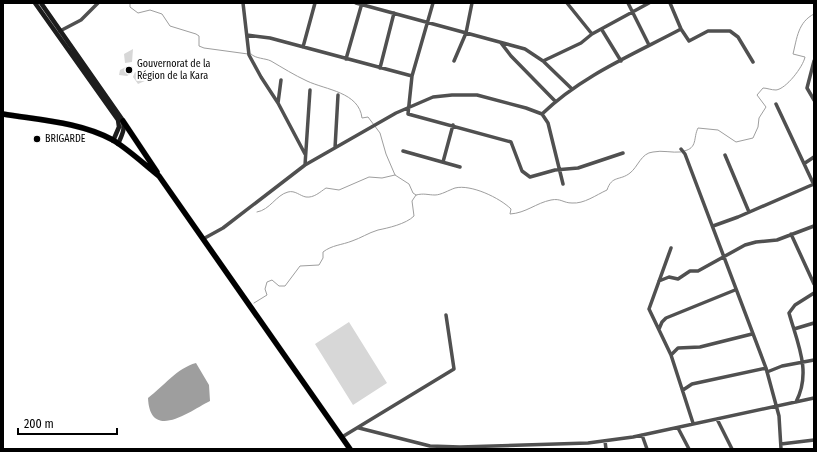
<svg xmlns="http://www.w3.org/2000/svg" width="817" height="452" font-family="'Fira Sans Condensed',sans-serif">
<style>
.green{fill:#d7d7d7}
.water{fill:#9e9e9e}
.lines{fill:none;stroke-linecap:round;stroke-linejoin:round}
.stream{stroke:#9e9e9e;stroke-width:1}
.trunk-casing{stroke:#dbdbdb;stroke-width:6}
.minor{stroke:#505050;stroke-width:3.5}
.secondary{stroke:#1d1d1d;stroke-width:4.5}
.trunk{stroke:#000;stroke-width:5.5}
.poi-dot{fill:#000;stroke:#fff;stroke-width:1.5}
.labels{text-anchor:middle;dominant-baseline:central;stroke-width:4;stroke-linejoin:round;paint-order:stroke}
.poi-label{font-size:10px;fill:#000;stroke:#fff;text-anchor:start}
</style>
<rect width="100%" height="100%" fill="#fff"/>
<path class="green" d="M133 49 132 62 125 63 124 54Z
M128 66 133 68 132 73 127 76 119 75 120 70Z
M135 72 146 77 147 80 138 84 133 77Z
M349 322 387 383 353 405 315 344Z"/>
<path class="water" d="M196 363 209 385 210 401C190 411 150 442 148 398 163 387 177 368 196 363Z"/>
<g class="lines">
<path class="stream" d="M130 3V7L138 13 150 10 162 14 170 26 196 34 199 36V46L204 48 248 54
M251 54C256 59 265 58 271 61 283 68 294 75 307 81 326 90 359 92 362 118L368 117 380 133 386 154 395 175 409 184 413 193 416 195
M684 151C698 148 693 138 698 128L718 130 736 142 753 138 758 127 759 118 766 107 757 95 763 88C767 88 771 90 776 90 786 89 803 67 805 57L793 54C797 38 798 22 814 14
M257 212C270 210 276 195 288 192 295 190 300 196 306 197 314 198 320 192 326 188L339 190 369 177 382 178 395 175
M254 303 267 295 265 289 267 282 272 280 279 286H285L300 266 319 265 323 258V252C332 245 342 245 352 241 361 238 368 233 378 230 388 228 406 224 414 216L412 201 416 195C424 193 428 195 435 195 441 195 449 190 455 188 471 184 500 198 511 209L510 214C526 213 536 203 551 200 561 198 563 203 572 203 584 204 596 195 607 190 612 175 620 181 630 173 638 167 641 153 653 152 662 150 672 153 681 152"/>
<g class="trunk-casing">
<path id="trunk" d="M3 114C39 120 80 122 113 140 129 150 144 164 159 176L350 449
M123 121 157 172"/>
</g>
<path class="minor" d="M243 3 249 55 261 77 278 103 305 154
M356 3 525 49 543 61 572 89
M433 3 412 76 408 114 511 142 522 171 530 177 555 170 578 168 623 153
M567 3 592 34
M628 3 649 45
M670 3 681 29 689 41 708 31H730L738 37 753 62
M602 30 621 61
M60 31 81 20 98 3
M247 35 270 38 412 76
M501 43 511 56 555 101
M303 47 315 3
M346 59 362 3
M454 61 466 33 472 3
M543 61 581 43 592 34 649 3
M814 61 807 88 814 100
M380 68 394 13
M278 103 281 80
M776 104 814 185
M542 114C581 76 634 54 681 29
M335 148 338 95
M681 149 685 154 766 368 779 416 781 449
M403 151 460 167
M725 155 749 212
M443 162 453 125
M805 163 814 157
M305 165 310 90
M713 226 738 217 814 184
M791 234 814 284
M203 239 223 228 305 165 396 113 433 97 452 95H477L526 108 542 114 548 123 563 184
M671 248 649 309 671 355 693 423
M659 281 669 277 678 279 690 271H698L745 245 756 242 777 240 814 226
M659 329 662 322 666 318 735 290
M794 329 814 323
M671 355 678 348 700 347 752 334
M767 372 782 366 814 360
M683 390 692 384 766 368
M796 402C812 372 797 342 789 313L795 305 814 293
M717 419 732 449
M359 428 430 446 460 447 588 443 633 437 814 398
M678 428 689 449
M642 435 647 449
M342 437 454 369 446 315
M605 441 606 449
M781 444 814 440"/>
<path class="secondary" d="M35 3 118 120 119 127 113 141
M41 3 122 119C126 128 122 135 118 144"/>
<use href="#trunk" class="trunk"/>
</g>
<g class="poi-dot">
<circle cx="129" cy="70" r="4"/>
<circle cx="37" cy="139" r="4"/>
</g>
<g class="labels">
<g class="poi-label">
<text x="137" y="64">Gouvernorat de la<tspan x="137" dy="12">Région de la Kara</tspan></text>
<text x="45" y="139">BRIGARDE</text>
</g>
</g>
<rect width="817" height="452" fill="none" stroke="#000000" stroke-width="8"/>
<path d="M18 428v6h99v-6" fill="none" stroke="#000000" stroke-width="2"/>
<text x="24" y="428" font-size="12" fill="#000000" stroke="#ffffff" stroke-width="3" paint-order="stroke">200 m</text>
</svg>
